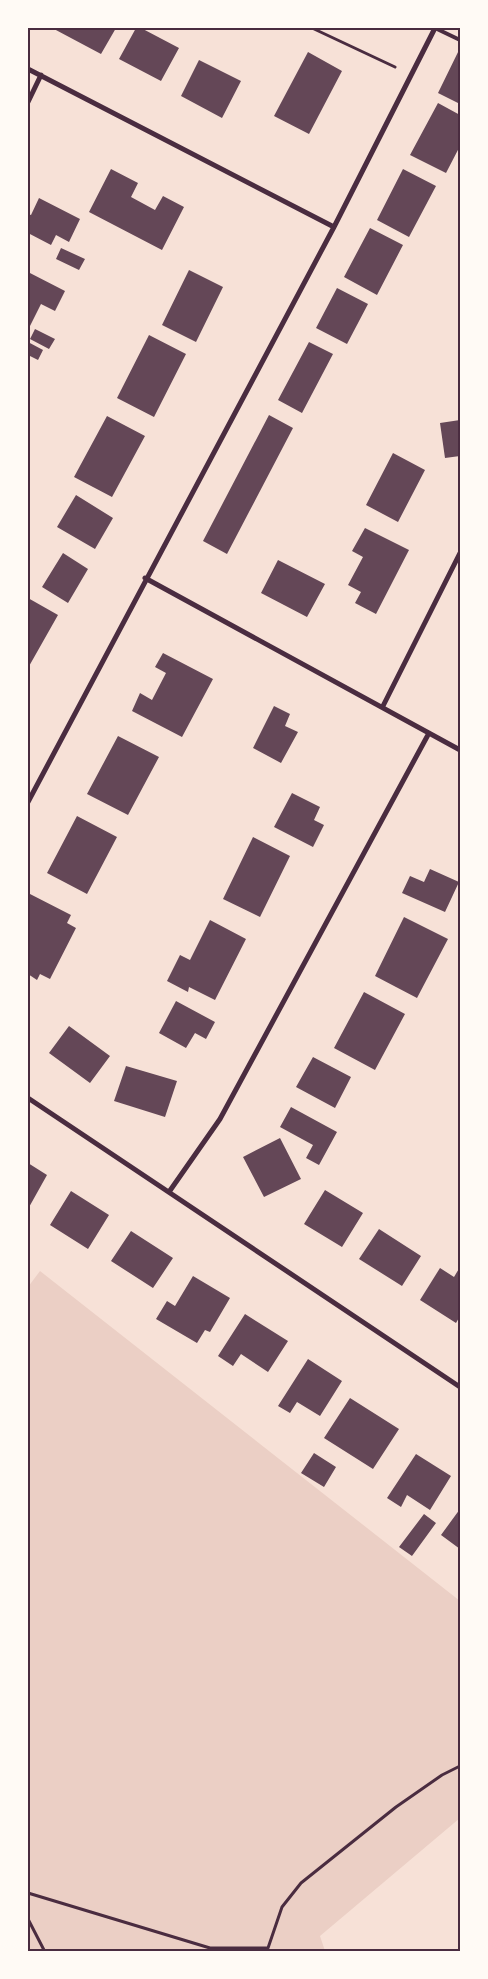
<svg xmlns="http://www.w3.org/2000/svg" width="488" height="1979" font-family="'Open Sans',sans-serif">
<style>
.green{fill:#ebcfc5}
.building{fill:#644757}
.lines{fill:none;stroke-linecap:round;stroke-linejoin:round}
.path{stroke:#4a2c40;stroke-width:3}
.service{stroke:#4a2c40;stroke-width:4}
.minor{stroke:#4a2c40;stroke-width:5}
.neatline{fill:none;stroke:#4a2c40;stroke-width:2}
</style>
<rect width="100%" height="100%" fill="#f7e1d7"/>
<path class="green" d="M40 1271 460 1601V1818L320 1936 325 1951 28 1952V1287Z"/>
<path class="building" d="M55 28H116L101 54 54 29Z
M136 28H141L179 48 161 81 119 59Z
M460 48V104L438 93Z
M308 52 342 71 309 134 274 116Z
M199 60 241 81 222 118 181 96Z
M438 103 460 115V146L446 173 410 155Z
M111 169 138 183 131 197 155 210 163 196 184 207 162 250 89 212Z
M403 169 436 186 409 237 377 220Z
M39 198 80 219 69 242 56 235 51 245 28 233V214L31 215Z
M370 228 403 245 377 295 344 277Z
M61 248 85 259 79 270 56 259Z
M189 270 223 287 196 342 162 325Z
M28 272 65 291 55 311 41 304 28 330Z
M337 288 368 304 347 344 316 328Z
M35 329 55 339 49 349 30 339Z
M149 335 186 354 154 417 117 398Z
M28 342 43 350 38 360 28 355Z
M309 342 333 354 302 413 278 400Z
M269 415 293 428 227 554 203 541Z
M107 416 145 436 112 497 74 477Z
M460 420V456L445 458 440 423Z
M393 453 425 470 398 522 366 505Z
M76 495 113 518 95 549 57 527Z
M365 528 409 550 376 614 355 603 361 592 348 585 363 557 352 551Z
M63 553 88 569 68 603 42 587Z
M278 560 325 584 307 617 261 593Z
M28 598 58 615 28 668Z
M163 653 213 679 182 737 132 711 140 693 152 700 166 673 155 667Z
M274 706 290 714 285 726 298 732 281 763 253 748Z
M118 736 159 757 128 815 87 794Z
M292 793 320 807 314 820 324 825 313 847 274 827Z
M77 816 117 837 87 894 47 873Z
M253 837 290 856 260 917 223 899Z
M430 869 459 882 445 912 402 893 410 876 424 882Z
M30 894 71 915 67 923 76 928 50 979 40 974 37 980 28 974V921L29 918 28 917V898Z
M404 917 448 939 417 998 375 976Z
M210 920 246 939 215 1000 189 987 188 992 167 981 180 955 190 960Z
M364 992 405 1014 375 1070 334 1048Z
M176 1001 215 1022 206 1039 195 1033 186 1048 159 1033Z
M69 1026 110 1056 90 1083 49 1053Z
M313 1057 351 1077 335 1108 296 1087Z
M126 1066 177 1081 165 1117 114 1101Z
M291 1107 337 1132 319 1165 306 1158 313 1145 280 1127Z
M280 1138 301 1179 264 1197 243 1157Z
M28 1163 47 1175 28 1209Z
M325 1190 363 1213 342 1247 304 1224Z
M71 1191 109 1215 88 1249 50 1225Z
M379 1229 421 1256 402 1286 359 1259Z
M131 1231 173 1258 153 1288 111 1261Z
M460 1267V1316L456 1323 420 1300 440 1268 454 1277Z
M193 1276 230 1298 210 1332 205 1330 197 1343 156 1319 167 1301 175 1306Z
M245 1314 288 1341 268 1372 241 1354 233 1366 218 1356Z
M308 1359 342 1381 320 1416 297 1402 290 1413 278 1406Z
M350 1398 399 1429 373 1469 324 1438Z
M314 1453 336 1467 324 1487 301 1473Z
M416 1454 451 1476 430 1510 407 1495 401 1507 387 1498Z
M460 1509V1549L441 1535Z
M424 1514 436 1523 412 1556 399 1547Z"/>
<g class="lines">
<path class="path" d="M312 28 395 67
M28 1893 210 1948H268L282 1907 301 1883 396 1807 442 1775 460 1766
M28 1919 45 1952"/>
<path class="service" d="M435 28 460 40"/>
<path class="minor" d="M28 69 334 227
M28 102 41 75
M145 578 460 750
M383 706 460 553
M28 802 334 227 435 28
M28 1098 460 1387
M169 1192 220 1119 429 733"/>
</g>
<rect width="488" height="1979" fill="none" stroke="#fffaf5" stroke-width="58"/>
<rect x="29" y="29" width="430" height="1921" class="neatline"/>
</svg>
